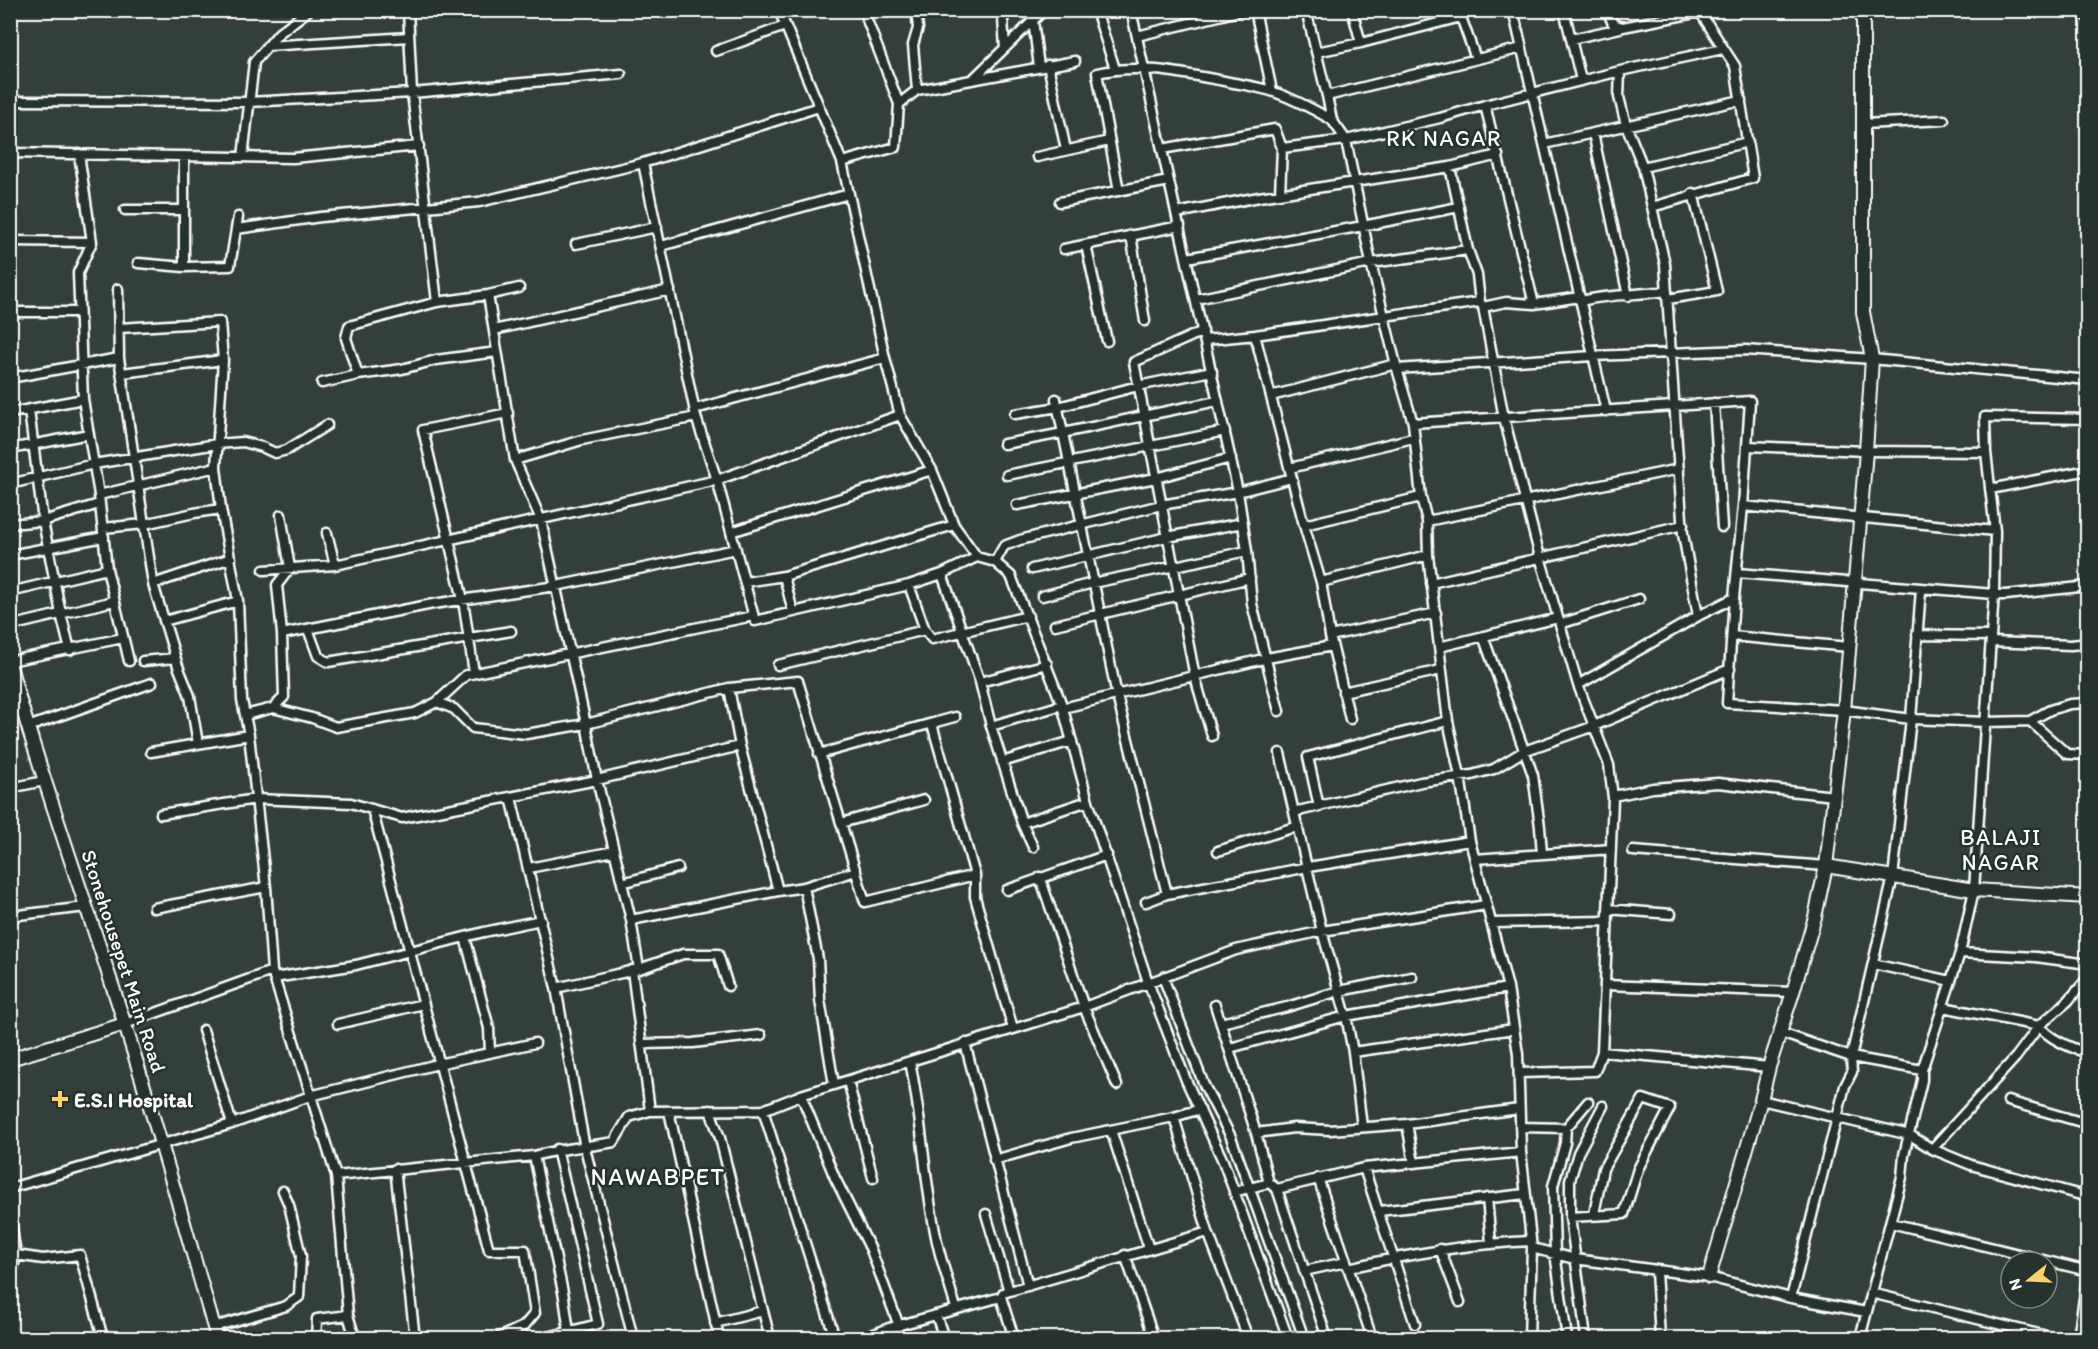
<svg xmlns="http://www.w3.org/2000/svg" width="2098" height="1349" font-family="Itim,sans-serif">
<style>
.lines{fill:none;stroke-linecap:round;stroke-linejoin:round}
.street-casing{stroke:#fff;stroke-width:13}
.secondary-casing{stroke:#fff;stroke-width:16}
.street{stroke:#26332d;stroke-width:8}
.secondary{stroke:#26332d;stroke-width:12}
.poi-dot{fill:#ffd166;stroke:#26332d;stroke-width:2}
.labels{text-anchor:middle;dominant-baseline:central;stroke-width:5;stroke-linejoin:round;paint-order:stroke}
.street-label{font-size:21px;fill:#fff;stroke:#26332d}
.poi-label{font-size:21px;font-weight:bold;fill:#fff;stroke:#26332d;text-anchor:start}
.neighbourhood-label{font-size:22px;letter-spacing:1.5px;fill:#fff;stroke:#26332d}
.quarter-label{font-size:24px;letter-spacing:1.5px;fill:#fff;stroke:#26332d}
</style>
<rect width="100%" height="100%" fill="#333f3a"/>
<filter id="ink" filterUnits="userSpaceOnUse"><feTurbulence type="fractalNoise" baseFrequency=".0167" numOctaves="2"/><feDisplacementMap in="SourceGraphic" scale="12" xChannelSelector="R" yChannelSelector="G"/><feConvolveMatrix kernelMatrix="1 2 1 2 8 2 1 2 1" color-interpolation-filters="sRGB"/></filter>
<g filter="url(#ink)">
<g class="lines">
<g class="street-casing">
<path id="street" d="M408 10 412 93 437 302
M779 10 842 162 885 358 900 415 932 470 954 525 977 557 995 562 1011 576 1062 705 1088 801 1148 982 1186 1080 1223 1161 1288 1338
M916 10 918 28 913 45 917 90
M1096 10 1115 69
M1131 10 1238 492 1247 551 1252 604 1279 711
M1255 10 1272 91
M1306 10 1327 96 1522 48
M1352 10 1361 43 1461 17 1476 59
M1513 10 1606 411
M1564 10 1581 80
M1607 10 1613 24 1623 27 1700 12 1735 66 1753 178 1652 207
M2071 10 2083 13 2088 18
M1003 19 1005 48
M1033 20 1039 67
M1137 36 1243 10
M1571 39 1620 28
M267 46 409 37
M716 51 785 26
M1316 52 1361 43
M1048 65 1066 150
M1620 71 1723 49
M973 79 1044 10
M10 101 249 102 412 93 621 74
M899 104 917 90 1075 61
M1485 105 1534 304
M1863 124 1944 120
M1593 133 1628 296
M1544 144 1741 100
M1162 149 1275 129 1282 148 1346 140 1332 120 1327 96
M10 153 293 158 419 146
M79 154 92 242 78 273 83 399 99 495 107 569 129 661
M243 157 254 62 279 33 309 10
M1037 157 1109 141
M842 162 896 147 899 104 867 20 866 10
M643 163 696 417 717 480 755 621 909 585 942 574 977 557
M1450 167 1468 250 1477 275 1480 302 1483 307 1504 418 1540 557 1578 685 1609 765 1613 798 1602 1052 1595 1071 1519 1073
M1643 167 1748 142
M1119 191 1097 73C1141 63 1186 74 1229 82 1244 85 1260 87 1274 92 1294 99 1313 109 1332 120
M1280 194 1282 148
M1060 202 1169 181
M125 210H184
M1177 213 1259 197 1450 167 1498 155
M236 229 321 217 479 202 643 163 819 107
M1131 235 1145 321
M10 241 92 242
M576 244 657 227
M1086 245 1107 341
M661 246 849 194
M1064 249 1180 226
M1187 258 1363 226 1459 207
M138 263 184 267 230 266 238 217
M184 267V156
M118 289 119 358 153 584 178 666 190 696 198 744
M488 295 515 460 541 520 586 724 597 780 631 920 639 969
M1196 299 1371 263 1468 250
M1668 299 1717 291 1693 193
M1580 301C1609 294 1638 295 1667 291
M1483 307 1506 302 1534 304 1580 297
M10 312H79
M119 328 220 322 223 360 216 467 221 509 238 601 242 700 249 735 266 887 272 971 336 1176 348 1315 355 1338
M494 330 670 290
M1203 331 1134 362 1195 677 1212 736
M1255 335 1304 525 1321 582 1330 636 1350 719
M1205 340 1255 335 1480 302
M1397 369 1593 356 1745 350 1872 359 2088 380
M122 373 223 360
M358 375 346 338 349 326 437 302 488 295 519 288
M10 378 119 358
M322 383 358 375 402 369 436 360 497 352
M1271 396 1396 364
M1056 399 1117 696 1167 894
M1714 403 1722 527
M695 409 885 358
M29 410 43 521 61 614 70 650
M10 413 83 399
M1015 414 1058 407 1138 386 1212 371
M1413 423 1750 401 1743 506 1734 598 1727 703 1844 710 1911 719 1986 722 2030 721 2050 710 2070 704 2088 703
M1004 444C1076 432 1147 414 1218 401
M1748 446 1866 451 1986 452
M10 449 89 434
M515 460 582 440 696 417
M1290 468 1413 438
M1007 475 1225 431
M10 484 94 464 217 444 243 442 262 447 275 453 287 450 327 425
M1990 489 2088 470
M99 495 216 467
M1017 505 1156 478 1231 458
M1743 506 1995 531
M281 515 290 568 277 585 282 634
M1427 521 1679 469
M10 524 43 521 99 504
M1304 525 1421 497
M103 528 144 524 194 513 221 509
M731 532 932 470
M327 533 335 565
M10 555 104 537
M995 562 1004 546 1020 540 1161 505 1238 492 1292 478
M1032 569 1167 537 1243 523
M264 570 335 565 717 480 900 415
M1737 573 2006 595 2088 586
M942 574 980 682 991 726 1022 823 1033 847
M784 576 793 612
M745 582 784 576 954 525
M1321 582 1428 555
M1431 583 1683 525
M153 584 231 558
M909 585 925 630 932 639 1028 616
M10 592 107 569
M1042 596 1093 583 1247 551
M164 621 238 601
M1560 624 1639 599
M1055 625 1250 578
M10 626 114 601
M308 629 318 656 328 662 511 631
M1917 635 1991 636
M1330 636 1436 613
M1483 636 1533 775 1540 827 1542 854
M1732 636 1849 647
M1991 642 2071 645 2088 643
M1439 647 1558 618
M10 661 123 638
M143 661 175 658
M778 665 925 630
M474 673 463 600 423 430 508 413
M980 682 1047 664
M1578 685 1698 616 1734 598
M729 688 740 746 778 891
M1343 692 1441 670
M437 702 454 709 473 728 526 734 586 724 729 688 798 681 865 902 975 875
M273 708 284 697 282 634 433 604 556 586 736 549
M1063 708 1267 658 1332 646
M245 715 273 708 312 718 336 727 415 713 437 702 466 675 753 616
M2030 721 2067 754 2088 755
M932 724 975 875V897L1013 1029
M991 726 1062 705
M28 727 152 683
M151 752 249 735
M1280 753 1322 931 1346 1016 1353 1052 1362 1127
M819 754 955 717
M1002 762 1072 741
M10 788 44 781
M1613 796 1653 788 1718 783 1834 796
M511 797 556 988 585 1148 633 1338
M1319 807 1308 757 1448 721
M372 809 489 1250H525L535 1313 524 1326 498 1338
M1294 812 1421 782 1472 775 1494 769 1524 751 1594 726 1730 669
M161 814 256 799 351 803 402 818 597 780 740 746
M841 823 924 800
M1022 823 1088 801
M1218 851 1298 826
M1633 851 1826 866
M1475 859 1611 849
M529 868 614 851
M1040 877 1084 1007 1117 1085
M622 883 678 868
M804 887 818 959 820 1000 834 1085
M1007 890 1107 855
M1146 902 1167 894 1308 867 1470 841
M154 908 266 887
M1608 909 1671 914
M10 916 86 907
M631 920 778 891 804 887 856 871
M1492 923 1608 921
M465 937 489 1028 490 1053
M1960 953 2036 957 2088 964
M1873 964 1951 981
M632 970 650 1111
M1163 977 1204 1085 1231 1137 1304 1338
M274 978 356 965 484 932 541 920
M1605 985 1793 992
M556 988 639 969 683 954H718L728 986
M1215 1005 1256 1133 1269 1183 1277 1189 1327 1338
M1943 1007 2039 1026C2050 1039 2071 1048 2088 1053
M1221 1023 1287 1007 1339 991 1412 977
M125 1024 272 971
M338 1024 423 1004
M203 1030 232 1124
M1781 1033 1851 1057 1922 1070
M965 1043 1028 1286
M641 1044 693 1043 761 1035
M1230 1048 1346 1016 1508 988
M1353 1052 1514 1029
M1602 1052 1769 1067
M910 1062C923 1122 924 1185 938 1246 943 1267 950 1287 956 1308
M848 1081 873 1178
M801 1095 835 1178 871 1250 899 1326
M1761 1100 1910 1135 1932 1149 1971 1165 2088 1197
M2008 1101 2088 1124
M710 1110 720 1138 763 1311 715 1323
M763 1110 835 1338
M669 1111 719 1338
M1174 1117 1208 1232 1248 1338
M1407 1124 1414 1163
M1520 1127 1566 1128
M1111 1130 1149 1249
M1256 1133 1294 1128 1330 1130 1407 1124 1519 1109
M1932 1149 2016 1057 2039 1026 2068 1001 2088 978
M534 1156 564 1297 569 1332
M994 1160 1071 1138 1174 1117 1200 1109
M1364 1168 1415 1324
M395 1169 415 1338
M336 1176 534 1156C561 1148 587 1147 614 1142L629 1117 650 1111 763 1110 801 1095 1084 1007 1236 950 1322 931 1486 905
M1318 1178 1372 1338
M10 1188 232 1124 310 1096 438 1064 535 1043
M1277 1189 1364 1168 1521 1152
M1234 1192 1269 1183
M1487 1198 1491 1243
M1379 1211 1525 1194
M986 1214 1009 1291
M10 1215 16 1255
M1570 1217 1624 1214 1638 1169 1670 1108 1643 1099 1603 1169 1594 1214
M1891 1223 2088 1271
M1532 1248 1575 1259 1709 1277 1791 1298 1866 1312
M1440 1249 1460 1302
M1125 1255 1154 1338
M1348 1268C1409 1254 1469 1244 1530 1241
M1304 1271 1346 1262
M1656 1271 1660 1338
M10 1281 16 1255 43 1259 80 1255 103 1338
M1871 1293 2055 1338
M1791 1298 1845 1086 1852 1072 1851 1057 1893 877 1911 719 1921 589
M763 1311 770 1338
M936 1315 944 1338
M214 1327 286 1306 299 1297 301 1256 289 1205 283 1191
M889 1328 892 1338
M316 1338 317 1319 348 1315
M544 1338 598 1324 557 1149
M864 1338 889 1328 1001 1297
M1014 1338 1001 1297 1003 1293 1208 1232
M1529 1338 1532 1248 1521 1152 1518 1054 1508 988 1470 841 1460 776 1448 721 1428 555 1427 521 1421 497 1413 423 1397 369 1371 263 1346 140 1440 118 1485 105 1620 71 1619 97 1626 125 1643 167 1665 264 1683 534 1698 616
M1567 1338 1555 1253 1553 1186 1565 1143 1566 1128 1588 1102
M1586 1338 1570 1217V1180L1578 1153 1603 1106
M1860 1338 1902 1177 1904 1155 1922 1080V1070L1960 953 1974 890 1994 593 1995 531 1986 452 1985 417 2088 419
M2078 1338 2088 1272"/>
</g>
<g class="secondary-casing">
<path id="secondary" d="M10 666C44 788 87 905 125 1025 158 1129 187 1234 217 1338
M1826 866 1974 890 2088 897
M10 1059 125 1024
M1709 1277 1761 1100 1769 1067 1793 992 1815 917 1826 866 1844 710 1866 451 1872 359 1863 312V10"/>
</g>
<use href="#street" class="street"/>
<use href="#secondary" class="secondary"/>
</g>
</g>
<path class="poi-dot" d="M57 1090h6v6h6v6h-6v6h-6v-6h-6v-6h6z"/>
<g class="labels">
<g class="street-label">
<text transform="translate(124 961) rotate(72)">Stonehousepet Main Road</text>
</g>
<g class="poi-label">
<text x="74" y="1099">E.S.I Hospital</text>
</g>
<g class="neighbourhood-label">
<text x="1444" y="138">RK NAGAR</text>
<text x="2001" y="837">BALAJI<tspan x="2001" dy="25">NAGAR</tspan></text>
</g>
<g class="quarter-label">
<text x="658" y="1176">NAWABPET</text>
</g>
</g>
<rect width="2098" height="1349" fill="none" stroke="#26332d" stroke-width="36"/>
<rect x="18" y="18" width="2062" height="1313" fill="none" stroke="#fff" stroke-width="2" filter="url(#ink)"/>
<g transform="translate(2029 1280) rotate(252)"><circle r="28" fill="#26332d" stroke="#7d8581" stroke-width="1.5"/>
<path d="M0-4.5L10 22L0 15L-10 22Z" fill="#ffd166"/>
<text y="-9" font-size="16" font-weight="bold" text-anchor="middle" fill="#ffffff">N</text>
</g>
</svg>
